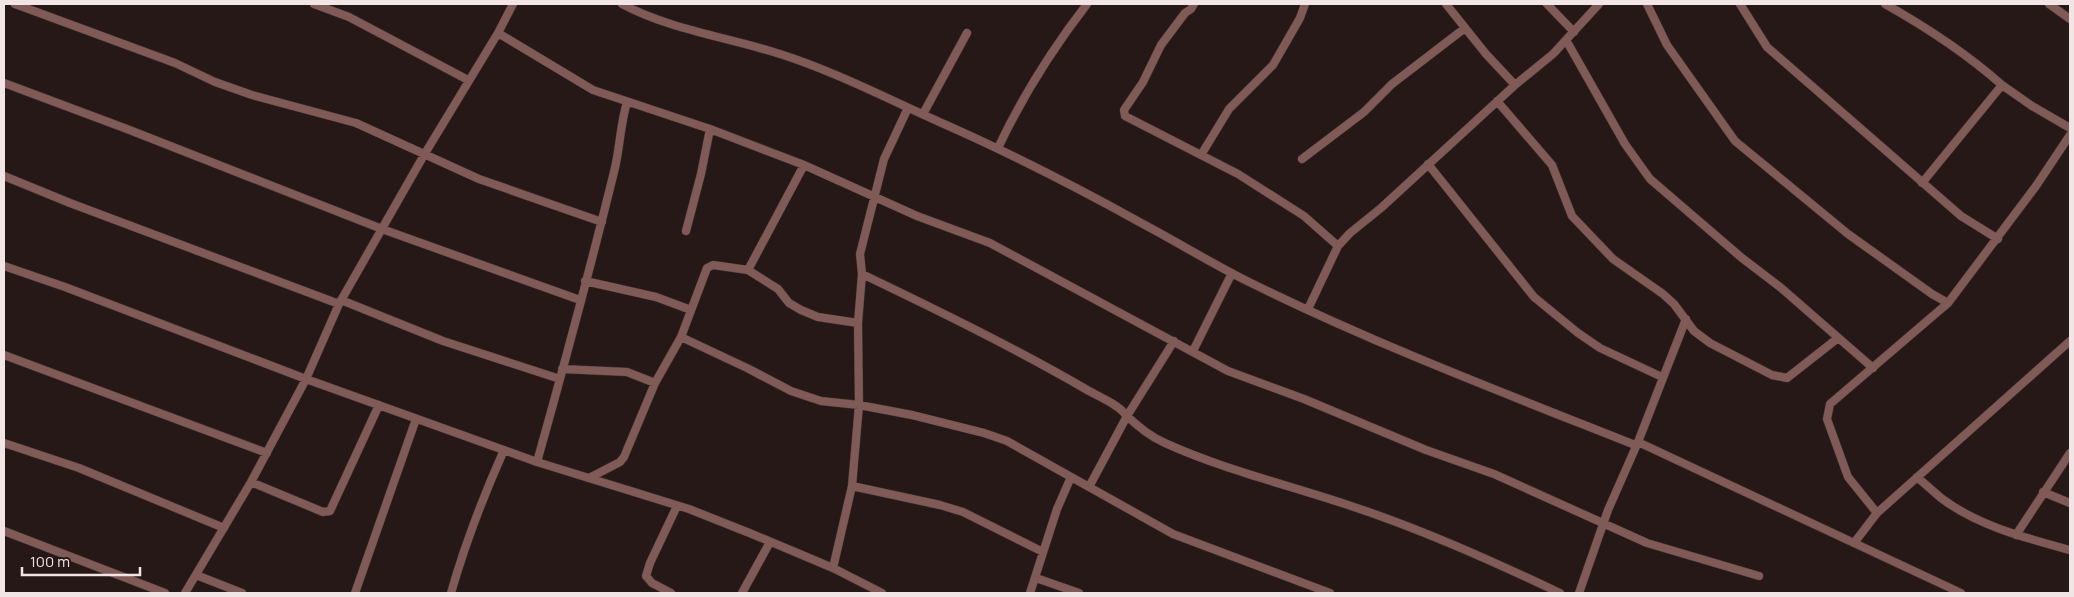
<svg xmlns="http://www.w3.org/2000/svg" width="2074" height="597" font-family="Manrope,sans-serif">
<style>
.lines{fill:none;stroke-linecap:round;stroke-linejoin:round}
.minor-casing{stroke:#423533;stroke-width:9}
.minor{stroke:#7f5a57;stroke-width:8}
</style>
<rect width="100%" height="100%" fill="#261816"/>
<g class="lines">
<g class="minor-casing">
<path id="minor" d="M15 4 175 63 215 82 252 95 356 123 479 179 602 222
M314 4 349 17 468 80
M622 4C671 30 727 37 780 54 834 71 892 101 944 124 1012 154 1078 188 1143 224 1177 242 1211 263 1245 280 1372 343 1504 393 1635 445
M1194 4 1191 9 1185 13 1161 45 1143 82 1124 110 1125 116 1238 174 1304 216 1338 246
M1446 4 1486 54 1515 85
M1547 4 1574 32
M1647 4 1667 45 1735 141 1848 234 1932 294 1948 303
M1740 4 1767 47 1961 216 1998 239
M1885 4C1926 27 1967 54 2002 85
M2049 4 2070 19
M498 33 593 90 710 129 804 165 917 216 990 243 1228 371 1304 399 1426 450 1494 474 1647 543 1759 576
M1566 40 1625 144 1650 179 1742 258 1780 287 1873 368
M4 83 127 129 382 229 580 300
M1497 101 1552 165 1572 216 1613 259 1663 294 1674 304 1694 331 1710 343 1772 375 1787 378 1838 338
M923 114 967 33
M998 148C1022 97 1053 48 1087 4
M1201 155 1229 109 1273 65 1300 18 1305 4
M1302 159 1364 112 1392 84 1465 28
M1428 164 1534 297 1578 333 1600 348 1662 377
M4 176 70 203 339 304
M1922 183 2002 85 2032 106 2070 128
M686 231 701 174 710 129
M4 266 65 287 306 379 537 462 689 509 752 534 833 568 882 593
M748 270 778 289 789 303 801 310 818 317 858 323
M862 274C937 310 1017 349 1089 391 1100 397 1117 404 1125 414 1137 426 1149 436 1165 443 1222 469 1285 484 1345 504 1419 528 1490 560 1560 593
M585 281 656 297 691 310
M341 300 443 341 560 379
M1308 309 1338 246 1350 233 1381 208 1515 85 1553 54 1599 4
M681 337 747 368 791 391 821 401 859 405 912 415 984 433 1007 441 1173 534 1330 593
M1193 351 1232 273
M4 355 267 453
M562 369 627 372 655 383
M1638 442 1686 319
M4 443 79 468 224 528
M537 462C564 366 590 269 614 172 620 149 620 125 627 102
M1917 477C1925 484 1933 491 1941 498 1978 526 2026 538 2070 550
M589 478 620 462 624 457 655 383 681 337 707 268 713 265 748 270 804 165
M251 482 323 512 330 511 379 405
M852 486 940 505 963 512 1043 552
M1089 487 1127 416 1174 341
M2043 492 2070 503
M1877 513 1848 477 1827 419 1830 404 1948 303 2036 186 2070 135
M4 531 165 593
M2016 535 2070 453
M1854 543 1877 513 2070 341
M833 568 852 486 859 405 858 323 862 274 860 254 884 159 908 108
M196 575 242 593
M1036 578 1079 593
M185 593 251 482 306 379 339 304 424 155 498 33 513 4
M355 593 416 419
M451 593C465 544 483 497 504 450
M671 593 652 583 646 576 650 563 677 506
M742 593 770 542
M1030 593 1057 509 1071 477
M1579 593 1608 510 1638 442 1961 593"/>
</g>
<use href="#minor" class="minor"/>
</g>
<rect width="2074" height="597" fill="none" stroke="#f1e6e5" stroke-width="10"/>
<path d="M22 567v8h118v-8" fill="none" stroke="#f1e6e5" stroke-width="2.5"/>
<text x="30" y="567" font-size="15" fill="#f1e6e5" stroke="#261816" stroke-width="4" paint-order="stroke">100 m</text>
</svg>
